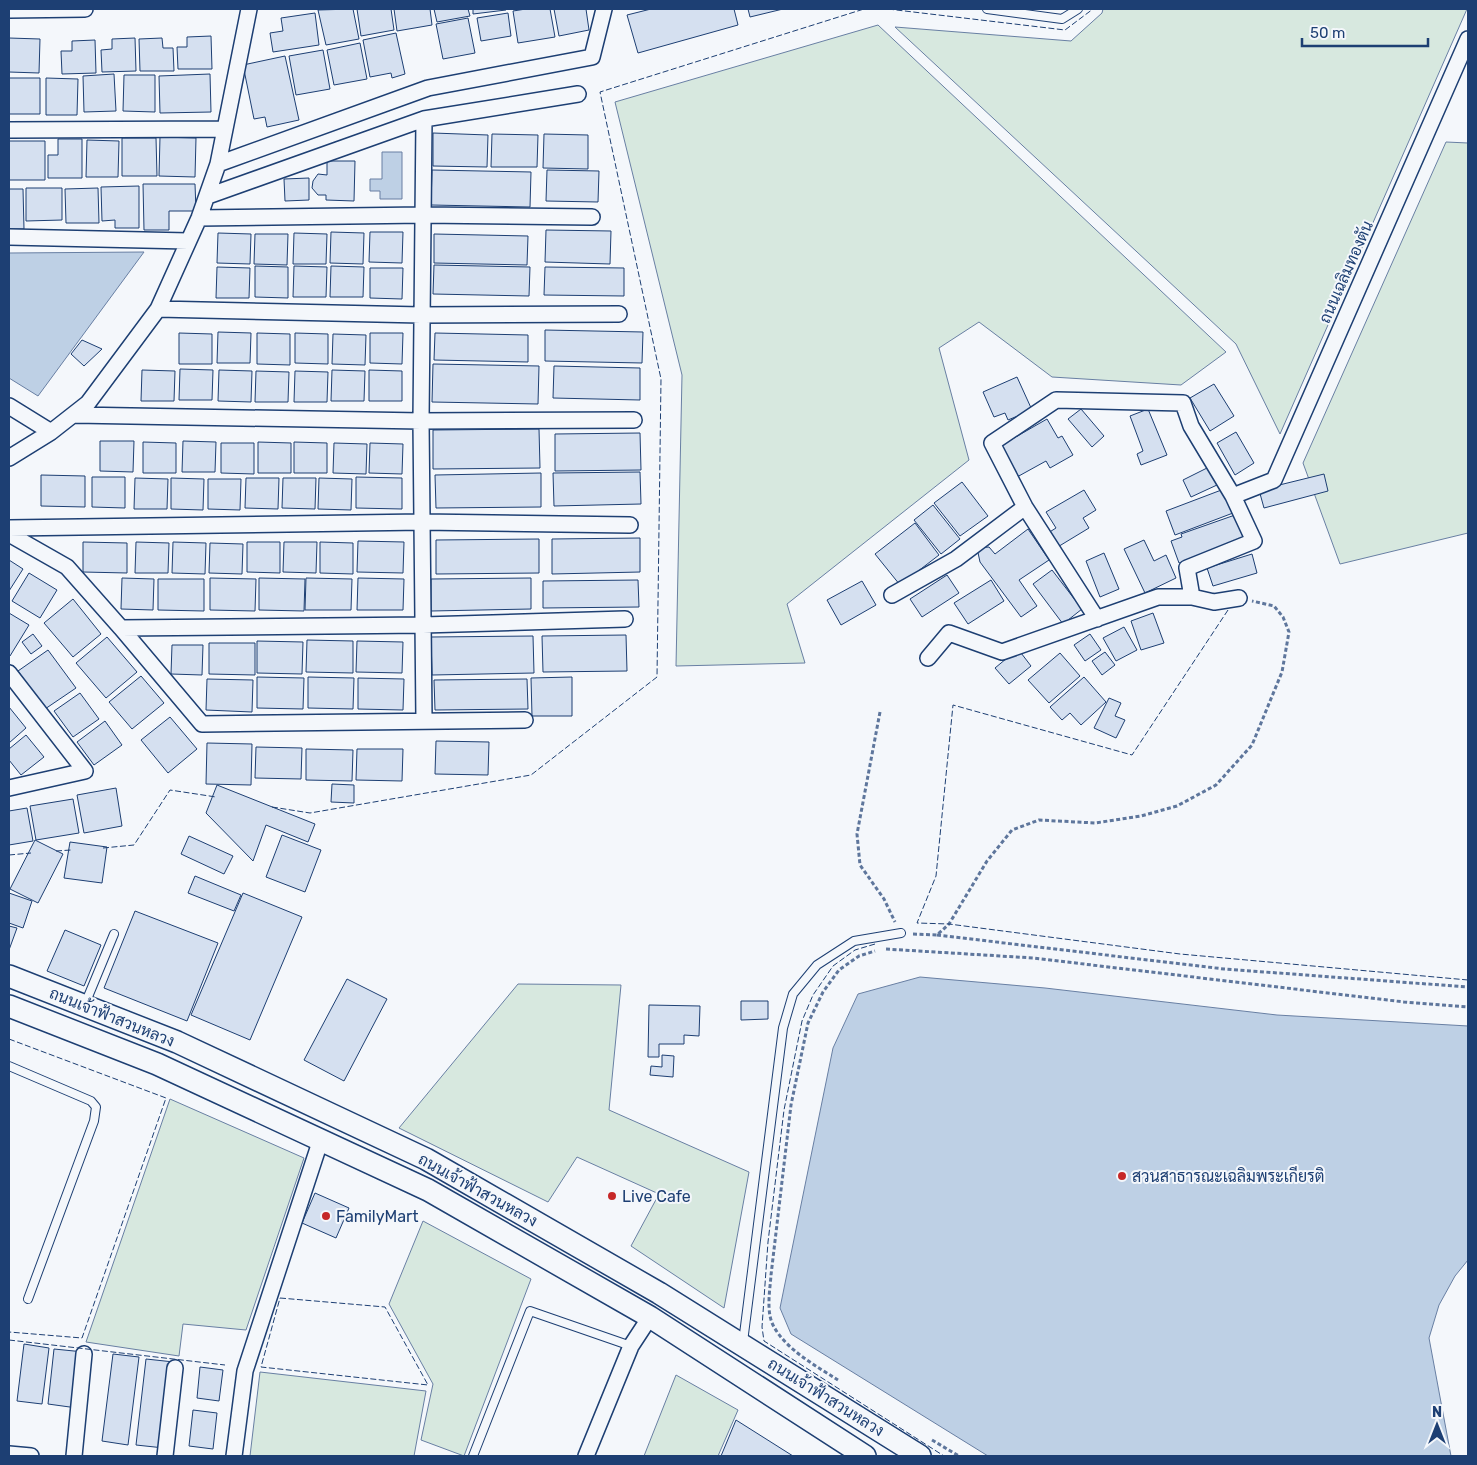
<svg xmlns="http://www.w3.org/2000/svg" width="1477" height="1465" font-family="Rubik,Sarabun,sans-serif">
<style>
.green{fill:#d7e8df;stroke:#687fa3}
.water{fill:#bed0e5;stroke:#687fa3}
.building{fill:#d5e0f0;stroke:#1d3f73}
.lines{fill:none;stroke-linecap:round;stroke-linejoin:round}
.service-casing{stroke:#1d3f73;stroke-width:10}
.minor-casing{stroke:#1d3f73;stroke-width:18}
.secondary-casing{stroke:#1d3f73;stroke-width:24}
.path{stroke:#5e769c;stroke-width:3;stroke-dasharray:4 2.5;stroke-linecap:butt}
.service{stroke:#f4f7fb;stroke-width:8}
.minor{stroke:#f4f7fb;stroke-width:15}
.secondary{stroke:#f4f7fb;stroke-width:21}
.fence{stroke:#1d3f73;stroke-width:1;stroke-dasharray:6 2.5;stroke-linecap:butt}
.poi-dot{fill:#c62828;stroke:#f4f7fb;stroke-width:2}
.labels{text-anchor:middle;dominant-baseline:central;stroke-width:4;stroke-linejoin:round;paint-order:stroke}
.street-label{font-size:16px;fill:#1d3f73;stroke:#f4f7fb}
.poi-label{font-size:16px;fill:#1d3f73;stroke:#f4f7fb;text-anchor:start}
</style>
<rect width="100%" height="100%" fill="#f4f7fb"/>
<path class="green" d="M1103 9H1467L1280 434 1236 344 895 27 1071 41 1102 13Z
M878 25 1226 352 1181 385 1052 377 979 322 939 348 969 460 787 604 805 663 676 666 682 375 615 102Z
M1446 142 1468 143V533L1340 564 1303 463Z
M518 984 621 985 609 1110 749 1172 724 1308 631 1246 659 1194 577 1157 548 1202 399 1128Z
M170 1099 304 1158 246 1330 183 1324 179 1356 86 1342Z
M423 1221 531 1279 464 1456 421 1440 433 1384 389 1304Z
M260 1372 426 1391 414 1456H250Z
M676 1375 738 1410 718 1456H644Z"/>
<path class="water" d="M382 152H402V199H380V191H370V179H382Z
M144 252 38 396 9 378V253Z
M920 977 1045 988 1277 1015 1468 1026V1260L1455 1276 1439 1305 1429 1338 1451 1456H988L791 1334 780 1308 833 1048 858 994Z"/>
<path class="building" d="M353 9 359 39 326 45 318 10Z
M357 9H391L394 30 361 36Z
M394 9H430L432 25 397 31Z
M434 9H468L470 16 437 22Z
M473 9H506V10L473 14Z
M526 9H550L555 37 518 43 513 11Z
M554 9H586L589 30 559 36Z
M651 9H734L738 25 638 53 627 15Z
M748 9H783L750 17Z
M315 13 319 45 273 52 270 33 283 31 281 18Z
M508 13 511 36 481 41 477 18Z
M468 18 475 53 443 59 436 24Z
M396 33 405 74 392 78 391 73 370 77 363 40Z
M211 36 212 69H178L177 47H187V37Z
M9 38 40 39 39 73 9 72Z
M135 38 136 71 102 72 101 50 112 49V39Z
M162 38 163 48H173L174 71H140L139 39Z
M95 40 96 73 62 74 61 51H72V41Z
M360 43 367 79 334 85 327 50Z
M323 50 330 89 296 95 289 56Z
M285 56 299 120 267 127 265 117 254 119 243 65Z
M114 74 116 111 84 112 83 76Z
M210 74 211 112 160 113 159 76Z
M124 75H155V112L123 111Z
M9 78H40V114H9Z
M46 78 78 79 77 115H46Z
M433 133 488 135 487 167 433 166Z
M492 134 538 135 537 167H491Z
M544 134 588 135V169L543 168Z
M160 137 196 138 195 177 159 176Z
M122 138H156L157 176H122Z
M58 139H82V178H48V155H58Z
M87 140 119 141 118 177H86Z
M9 141H45V180H9Z
M327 161H355L354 201 326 200V195H318L312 188 313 181 318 174 327 175Z
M432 170 531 172 530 207 431 205Z
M547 170 599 171 598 202 546 201Z
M309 178V200L285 201 284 179Z
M143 184H195L196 211H169V230H144Z
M139 186V228H115V220L102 221 101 187Z
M26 188H62V220L26 221Z
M98 188 99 223H66L65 189Z
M9 189H23L24 229H9Z
M546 230 611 231 610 264 545 262Z
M331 232 364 233 363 264 330 263Z
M370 232H403L402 263 369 262Z
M218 233 251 234 250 264 217 263Z
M294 233 327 234 326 264H293Z
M255 234H288L287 265 254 264Z
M434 234 528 236 527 265 434 263Z
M434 265 530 267 529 296 433 294Z
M255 266 288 267V298L255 297Z
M294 266 327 267 326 297H293Z
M331 266 364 267 363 297H330Z
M217 267 250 268 249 298H216Z
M545 267 624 268V296L544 295Z
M370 268H403L402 299 370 298Z
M545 330 643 332 642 363 545 361Z
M218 332 251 333 250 363H217Z
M179 333 212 334V364H179Z
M257 333 290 334V365L257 364Z
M295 333 328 334V364L295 363Z
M370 333H403L402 364 370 363Z
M435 333 528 335V362L434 360Z
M333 334 366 335 365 365 332 364Z
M82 340 102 349 84 366 71 354Z
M433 364 539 366 538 404 432 402Z
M554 366 640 368V400L553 398Z
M180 369 213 370 212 400H179Z
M142 370 175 371 174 401H141Z
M219 370 252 371 251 402 218 401Z
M332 370 365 371 364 401H331Z
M369 370 402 371V401H369Z
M256 371 289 372 288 402H255Z
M295 371 328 372 327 402H294Z
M1017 377 1032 410 1008 420 1005 413 994 417 983 392Z
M1214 384 1234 416 1210 431 1190 398Z
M1081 409 1104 436 1092 447 1068 419Z
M1148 409 1167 455 1141 465 1137 454 1143 451 1130 416Z
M1047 419 1058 438 1062 436 1073 455 1050 468 1046 461 1017 477 1000 446Z
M539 429 540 468 433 469V430Z
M1236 432 1254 463 1235 475 1217 443Z
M640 433 641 470 555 471V434Z
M100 441H134L133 472 100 471Z
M183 441 216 442 215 472H182Z
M143 442 176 443V473H143Z
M258 442 291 443V473H258Z
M294 442 327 443V473H294Z
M221 443H254V474L221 473Z
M334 443 367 444 366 474 333 473Z
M370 443 403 444 402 474 369 473Z
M1209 467 1217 485 1191 497 1183 480Z
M640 472 641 504 554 506 553 473Z
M541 473V507L436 508 435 475Z
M1324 474 1328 491 1264 508 1259 490Z
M41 475 85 476V507L41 506Z
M92 477H125V508L92 507Z
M356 477 402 478V509L356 508Z
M135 478 168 479 167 509H134Z
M171 478 204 479 203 510 171 509Z
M246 478H279L278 509 245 508Z
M283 478H316L315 509 282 508Z
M319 478 352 479 351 510 318 509Z
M208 479H241L240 510 208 509Z
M962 482 988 516 960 536 934 503Z
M1224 489 1233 513 1175 535 1166 511Z
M1084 490 1096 510 1083 518 1089 528 1056 548 1048 533 1056 528 1046 512Z
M933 505 960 539 941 554 914 520Z
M1235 515 1244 540 1179 563 1171 541 1182 537 1181 534Z
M915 523 939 555 900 585 875 554Z
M1028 529 1049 560 1019 580 1037 606 1021 617 980 562 977 548 989 547 995 554Z
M640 538V572L552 574V539Z
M539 539V573L436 574V540Z
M1144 540 1154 561 1166 555 1176 578 1145 593 1124 549Z
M358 541 404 542 403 573 357 572Z
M83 542 127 543V573L83 572Z
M136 542 169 543 168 573H135Z
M173 542 206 543 205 574 172 573Z
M247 542H280V573L247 572Z
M284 542H317L316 573 283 572Z
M320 542 353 543V574L320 573Z
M210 543 243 544 242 574 209 573Z
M1104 553 1119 589 1100 597 1086 561Z
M1252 554 1257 573 1213 586 1207 568Z
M9 560 23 569 9 591Z
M1052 570 1082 609 1063 624 1033 584Z
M29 573 57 590 40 618 12 601Z
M947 575 959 593 922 617 910 599Z
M122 578 154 579 153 610 121 609Z
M210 578 256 579 255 611 210 610Z
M259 578 305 579 304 611 259 610Z
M306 578 352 579 351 610H305Z
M358 578 404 579 403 610H357Z
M531 578V609L431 611V579Z
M158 579H204V611L158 610Z
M638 580 639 607 543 608V581Z
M991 580 1004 601 968 624 954 603Z
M862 581 876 605 841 625 827 600Z
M73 599 101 634 73 657 44 623Z
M9 613 29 625 10 656 9 655Z
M1153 613 1164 643 1141 650 1131 621Z
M1124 627 1137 650 1116 661 1103 638Z
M33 634 42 646 31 654 22 642Z
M1090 634 1101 650 1085 661 1074 645Z
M626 635 627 671 543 672 542 636Z
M533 636 534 673 432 675 431 637Z
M107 637 137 672 106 698 76 663Z
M307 640 353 641V673L306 672Z
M257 641 303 642 302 674 257 673Z
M357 641 403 642 402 673 356 672Z
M209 643H255V675L209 674Z
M172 645H203L202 675 171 674Z
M1018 649 1031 666 1009 684 995 668Z
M48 650 76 688 45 709 18 671Z
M1105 652 1115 665 1102 675 1092 661Z
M1060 653 1080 676 1049 703 1028 680Z
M141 676 164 703 132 729 109 702Z
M257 677 304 678 303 709 257 708Z
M308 677 354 678 353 709 308 708Z
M572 677V716H532L531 678Z
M1084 677 1106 702 1081 725 1070 713 1062 720 1050 707Z
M358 678 404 679 403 710 358 709Z
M207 679 253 680 252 712 206 710Z
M527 679 528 709 435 710 434 680Z
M80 693 99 719 73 737 54 711Z
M1109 698 1121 703 1115 716 1125 720 1116 738 1094 728Z
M9 707 26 728 9 743Z
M170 717 197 749 168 773 141 740Z
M105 721 122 745 94 765 77 742Z
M26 735 44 757 21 775 9 760V749Z
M436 741 489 742 488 775 435 774Z
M207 743 252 744 251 785 206 784Z
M256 747 302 748 301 779 255 778Z
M306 749 353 750 352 781 306 780Z
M357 749H403L402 781 356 780Z
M332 784 354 785V803L331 802Z
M217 785 315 824 308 842 266 825 253 861 206 813Z
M116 788 122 826 84 833 77 795Z
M73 799 79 833 36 840 30 806Z
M27 808 33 841 9 845V811Z
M282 835 321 850 305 892 266 877Z
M189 836 233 856 224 874 181 854Z
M35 840 63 854 38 903 10 889Z
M70 842 107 847 102 883 64 878Z
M195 876 241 895 234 911 188 893Z
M9 893 32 901 23 928 9 923Z
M243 893 302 917 250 1040 191 1015Z
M135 911 218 943 187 1021 104 988Z
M9 926 17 928 9 950Z
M65 930 101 945 84 986 47 971Z
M347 979 387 999 344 1081 304 1060Z
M741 1001H768V1019L741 1020Z
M649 1005 700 1006 699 1036 684 1035V1044H659V1057H648Z
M662 1055 674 1056 673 1077 650 1075 651 1066 662 1067Z
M315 1193 349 1208 336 1238 302 1223Z
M24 1344 49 1348 42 1404 17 1401Z
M54 1349 84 1352 77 1408 48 1404Z
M113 1354 139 1357 128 1445 102 1441Z
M146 1359 174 1362 164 1448 136 1445Z
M200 1367 223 1370 219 1401 197 1398Z
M193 1410 217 1413 213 1449 189 1446Z
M736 1420 793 1456H721Z"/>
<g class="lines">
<g class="service-casing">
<path id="service" d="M987 9 1062 19 1078 9
M85 1004 114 934
M9 1066 91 1101 96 1107 94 1121 28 1299
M743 1342 783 1028 793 994 817 965 854 941 901 933
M473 1456 530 1311 631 1346"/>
</g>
<g class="minor-casing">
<path id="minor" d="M9 10 85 9
M9 130 225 129
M218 164 428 88 592 57 604 9
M208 196 424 119 578 94
M199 218 423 215 592 217
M9 237 188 241
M158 309 421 315 619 314
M9 406 51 432
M75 415 421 421 634 420
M9 458 51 432 88 403 158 309 199 218 218 164 249 9
M1233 496 1274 480 1468 39
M9 528 422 522 630 525
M9 534 67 567 121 628 423 625 625 619
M892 595 956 559 1025 507
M1097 619 1025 507 992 443 1056 400 1183 403 1191 426 1233 496 1254 541 1187 568 1192 597
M121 628 202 724 525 720
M928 658 949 633 1002 652 1158 597H1192L1214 602 1239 598
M9 673 85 771 9 788
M424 720 421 421 424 119
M9 1454 31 1456
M74 1456 84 1354
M165 1456 175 1368
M234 1456 245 1371 321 1139
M586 1456 631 1346 650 1317"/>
</g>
<g class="secondary-casing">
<path id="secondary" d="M9 976 177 1042 426 1159 659 1293 920 1456
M9 1006 157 1064 428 1190 650 1317 865 1456"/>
</g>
<path class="path" d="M880 712 857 834 860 865 884 899 895 922
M913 934 937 935 949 924 987 861 1012 830 1039 820 1095 823 1141 816 1177 806 1216 785 1252 745 1282 672 1289 632 1283 617 1274 606 1252 601
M937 935 1224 969 1468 987
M886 949 1033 958 1404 1002 1468 1007
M838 1380C816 1366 785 1349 773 1325 766 1311 770 1290 771 1275L791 1105 808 1023 823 992 839 970 859 956 875 951
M932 1440 959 1456"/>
<use href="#service" class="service"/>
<use href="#minor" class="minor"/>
<use href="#secondary" class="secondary"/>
<path class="fence" d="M888 9 1065 30 1093 9
M1228 610 1132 755 953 705 936 876 917 923 949 924 1180 954 1468 980
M272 807 310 813 531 775 657 677 661 379 600 92 864 9
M103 848 134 845 170 790 216 797
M56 851 71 850
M9 855 31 853
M875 944 855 950 833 966 813 995 802 1021 784 1110 768 1242 762 1327 764 1341 944 1456
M9 1039 166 1098 82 1338 9 1332
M280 1298 385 1307 428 1385 261 1367Z
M9 1340 225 1365"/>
</g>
<g class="poi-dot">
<circle cx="1122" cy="1176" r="5"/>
<circle cx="612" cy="1196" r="5"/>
<circle cx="326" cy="1216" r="5"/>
</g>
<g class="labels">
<g class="street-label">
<text transform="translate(1346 272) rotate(-66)">ถนนเฉลิมทองตัน</text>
<text transform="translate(112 1017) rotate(22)">ถนนเจ้าฟ้าสวนหลวง</text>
<text transform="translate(478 1190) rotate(29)">ถนนเจ้าฟ้าสวนหลวง</text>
<text transform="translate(826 1397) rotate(32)">ถนนเจ้าฟ้าสวนหลวง</text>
</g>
<g class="poi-label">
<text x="1132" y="1176">สวนสาธารณะเฉลิมพระเกียรติ</text>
<text x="622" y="1196">Live Cafe</text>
<text x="336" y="1216">FamilyMart</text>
</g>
</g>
<rect width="1477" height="1465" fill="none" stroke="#1d3f73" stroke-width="20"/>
<g transform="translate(1437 1425)" stroke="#f4f7fb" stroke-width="4" paint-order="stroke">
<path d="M0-4L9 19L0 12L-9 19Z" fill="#1d3f73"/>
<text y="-8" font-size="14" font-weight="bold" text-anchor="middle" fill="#1d3f73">N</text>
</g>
<path d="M1302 38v8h126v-8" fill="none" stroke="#1d3f73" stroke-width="2.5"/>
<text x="1310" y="38" font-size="15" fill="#1d3f73" stroke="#f4f7fb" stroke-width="4" paint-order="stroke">50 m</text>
</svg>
